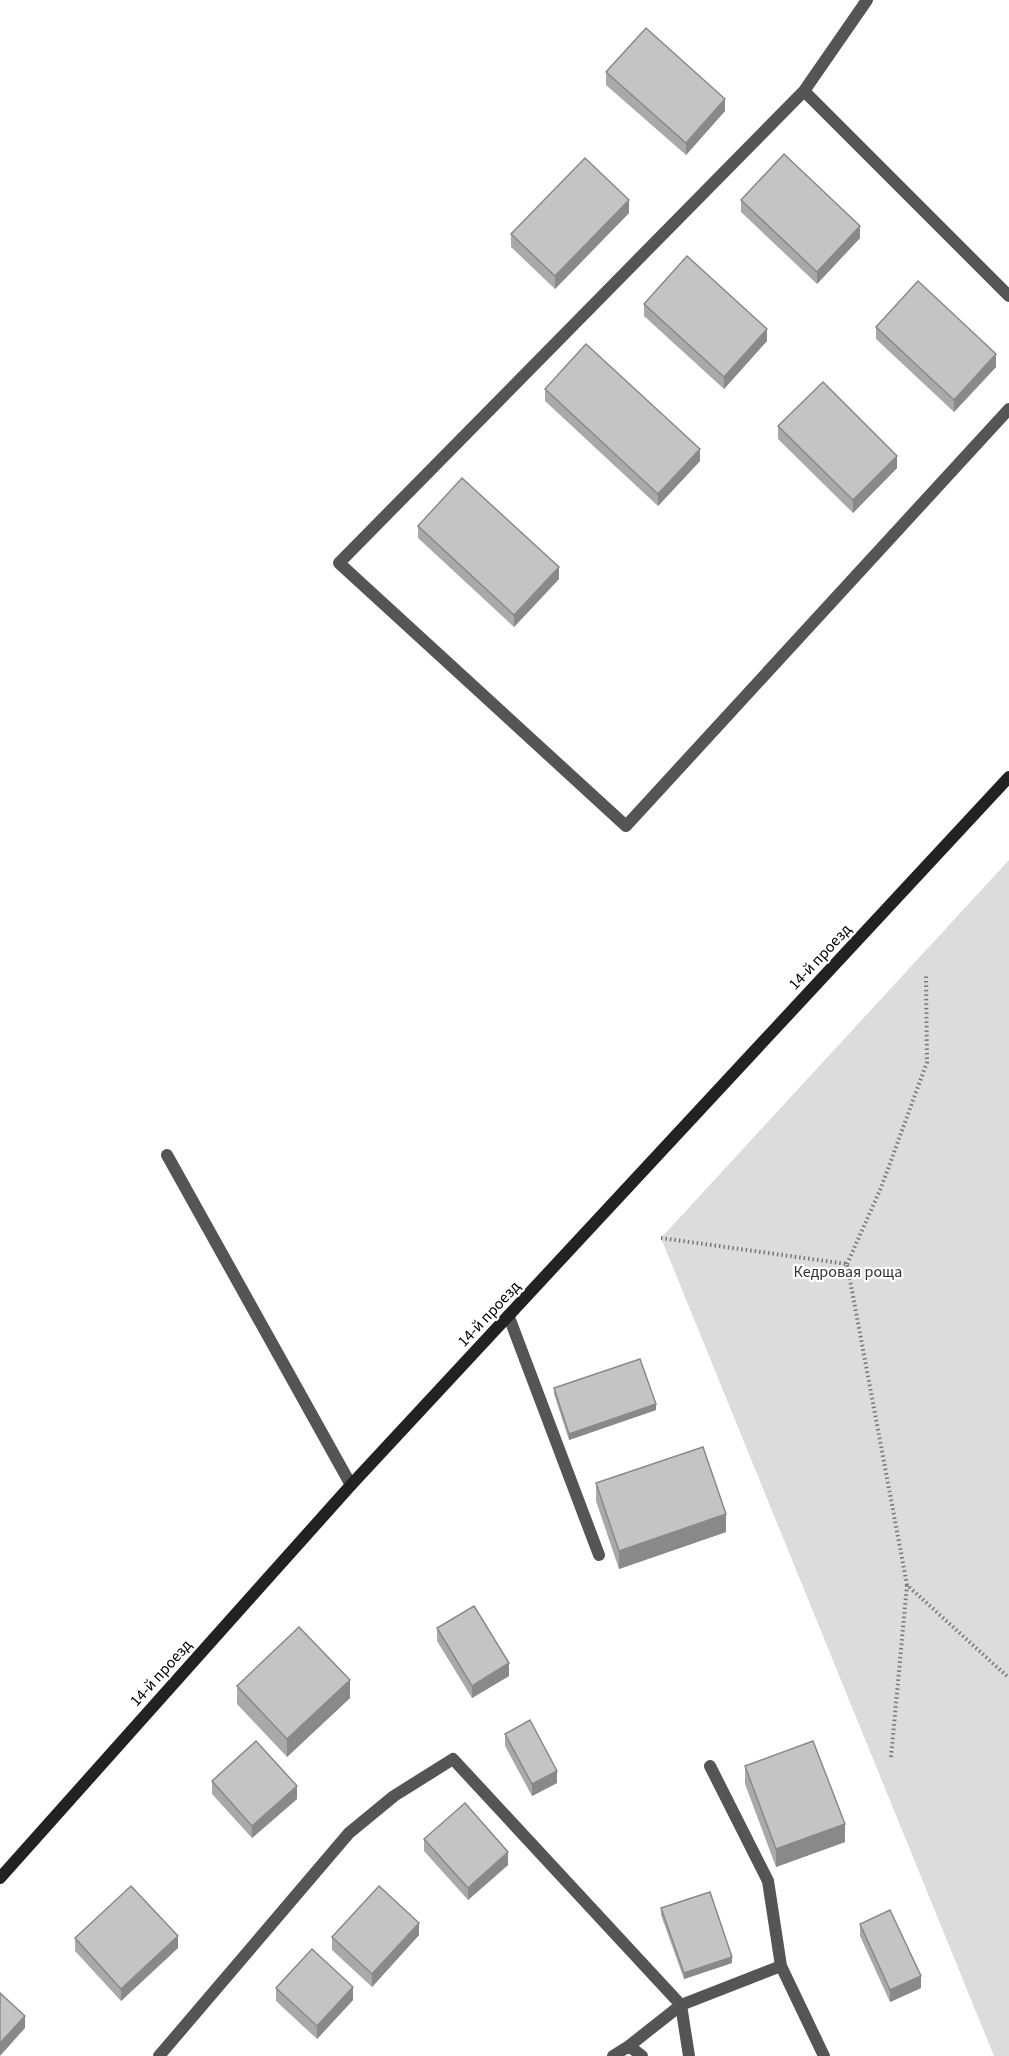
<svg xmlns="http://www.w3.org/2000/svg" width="1009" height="2056" font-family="'Source Sans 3',sans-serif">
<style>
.green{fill:#dcdcdc}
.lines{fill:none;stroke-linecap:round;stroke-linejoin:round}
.path{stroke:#777;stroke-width:4;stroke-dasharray:1.5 3;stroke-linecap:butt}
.lane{stroke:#555;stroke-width:12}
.secondary{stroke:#222;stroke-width:12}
.wall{fill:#a9a9a9}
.shaded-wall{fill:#898989}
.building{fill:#c4c4c4;stroke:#898989;stroke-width:1.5}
.labels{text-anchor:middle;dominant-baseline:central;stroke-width:4.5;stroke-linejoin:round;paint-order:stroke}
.street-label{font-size:16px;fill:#000;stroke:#fff}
.park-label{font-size:16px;fill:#333;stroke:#fff}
</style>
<rect width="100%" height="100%" fill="#fff"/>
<path class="green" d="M1009 860V2056H994L661 1238Z"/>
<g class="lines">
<path class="path" d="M661 1238 847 1264 907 1585 1009 1678
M847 1264 881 1188 927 1062 926 976
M891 1757 907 1585"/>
<path class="lane" d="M867 0 804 91 339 563 626 826 1009 409
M804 91 1009 296
M167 1155 351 1485
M509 1317 599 1555
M710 1766 768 1881 781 1966
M629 2046 681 2005 689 2056
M159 2056 349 1833 394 1796 453 1759 681 2005 781 1966 824 2056
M613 2056 629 2046 642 2056"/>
<path class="secondary" d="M0 1878 351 1485 1009 777"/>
</g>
<path class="wall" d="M606 72 725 111 686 155 606 85Z
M741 200 860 238 817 284 741 212Z
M629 213 555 289 511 247V234Z
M644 304 767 341 724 389 644 316Z
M876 327 996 367 954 412 876 339Z
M545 389 700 461 658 506 545 401Z
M778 426 897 468 853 513 778 439Z
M418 526 559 579 514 627 418 538Z
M554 1388 656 1410 569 1440 554 1394Z
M596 1483 726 1532 619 1569 596 1501Z
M437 1628 509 1676 472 1698 437 1641Z
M237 1686 350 1698 287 1757 237 1704Z
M505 1734 557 1783 532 1796 505 1746Z
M745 1766 845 1842 776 1867 745 1784Z
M212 1781 297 1799 252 1838 212 1794Z
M424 1839 508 1865 468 1900 424 1851Z
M661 1908 732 1963 684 1979 661 1915Z
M860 1924 921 1988 890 2002 860 1936Z
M419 1935 372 1987 332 1950V1937Z
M75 1938 178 1948 121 2001 75 1951Z
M276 1988 353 2000 317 2039 276 2001Z"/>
<path class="shaded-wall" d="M725 99V111L686 155V143Z
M629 200V213L555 289V276Z
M860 226V238L817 284V272Z
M767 329V341L724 389V377Z
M996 354V367L954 412V400Z
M700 449V461L658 506V494Z
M897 456V468L853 513V500Z
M559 567V579L514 627V615Z
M656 1404V1410L569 1440V1434Z
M726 1514V1532L619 1569V1551Z
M509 1663V1676L472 1698V1686Z
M350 1680V1698L287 1757V1739Z
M557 1771V1783L532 1796V1784Z
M297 1786V1799L252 1838V1826Z
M845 1824V1842L776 1867V1849Z
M508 1852V1865L468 1900V1888Z
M419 1923V1935L372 1987V1974Z
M178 1936V1948L121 2001V1989Z
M732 1957V1963L684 1979V1973Z
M921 1976V1988L890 2002V1990Z
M353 1987V2000L317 2039V2026Z
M25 2016V2028L0 2056V2043Z"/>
<path class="building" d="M646 28 725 99 686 143 606 72Z
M784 154 860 226 817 272 741 200Z
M585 158 629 200 555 276 511 234Z
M687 256 767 329 724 377 644 304Z
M918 281 996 354 954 400 876 327Z
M586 344 700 449 658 494 545 389Z
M823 382 897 456 853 500 778 426Z
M462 478 559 567 514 615 418 526Z
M640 1359 656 1404 569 1434 554 1388Z
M703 1447 726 1514 619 1551 596 1483Z
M474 1606 509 1663 472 1686 437 1628Z
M299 1627 350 1680 287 1739 237 1686Z
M530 1720 557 1771 532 1784 505 1734Z
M256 1741 297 1786 252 1826 212 1781Z
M813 1741 845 1824 776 1849 745 1766Z
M465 1803 508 1852 468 1888 424 1839Z
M131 1886 178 1936 121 1989 75 1938Z
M379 1886 419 1923 372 1974 332 1937Z
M710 1892 732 1957 684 1973 661 1908Z
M890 1910 921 1976 890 1990 860 1924Z
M312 1949 353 1987 317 2026 276 1988Z
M0 1993 25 2016 0 2043Z"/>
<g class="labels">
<g class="street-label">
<text transform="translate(820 957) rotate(-47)">14-й проезд</text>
<text transform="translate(489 1314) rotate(-47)">14-й проезд</text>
<text transform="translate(161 1673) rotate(-48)">14-й проезд</text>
</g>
<g class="park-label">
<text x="848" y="1272">Кедровая роща</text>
</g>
</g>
</svg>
